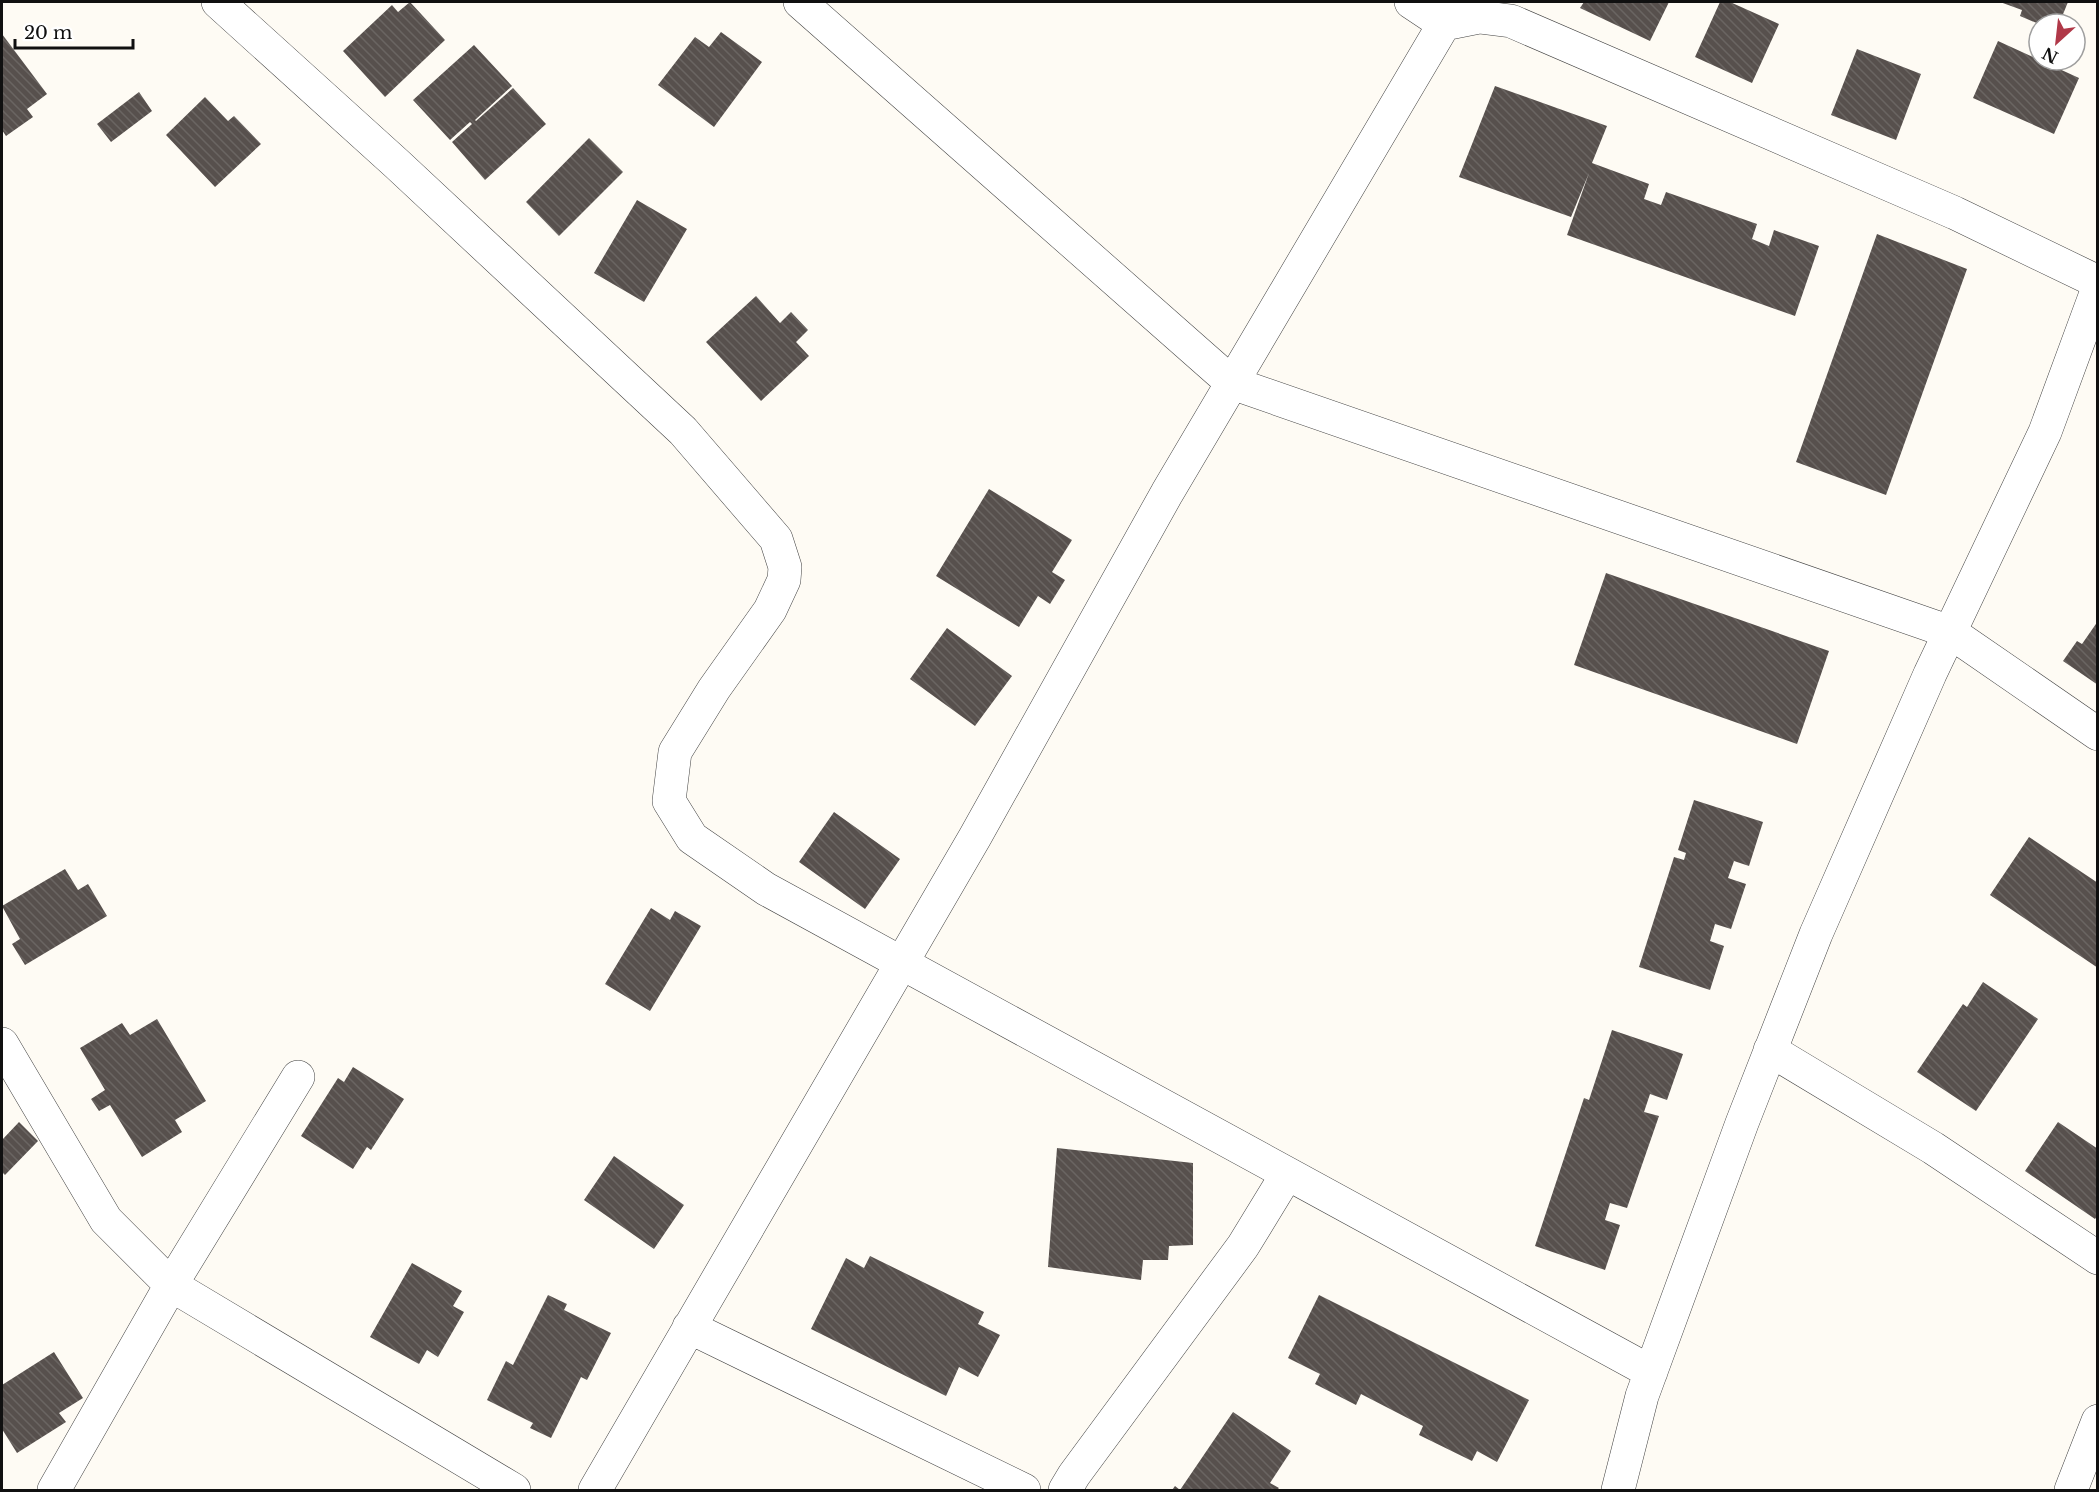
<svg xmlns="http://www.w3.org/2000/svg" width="2099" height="1492" font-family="'Libre Baskerville',serif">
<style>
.building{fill:url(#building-back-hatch)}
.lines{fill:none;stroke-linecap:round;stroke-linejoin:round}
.minor-casing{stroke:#434343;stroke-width:34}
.minor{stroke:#fff;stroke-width:33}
</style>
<defs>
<pattern id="building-back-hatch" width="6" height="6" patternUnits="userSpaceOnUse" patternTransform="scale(1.5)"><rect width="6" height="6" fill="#57504d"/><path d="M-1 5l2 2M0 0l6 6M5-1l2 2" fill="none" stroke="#6a6562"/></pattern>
</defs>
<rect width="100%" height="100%" fill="#fefbf4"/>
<path class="building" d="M410 2 445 40 385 97 343 51 392 5 398 12Z
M1584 2H1669L1650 41 1580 8Z
M1720 2H1730L1779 24 1752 83 1695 57Z
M2000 2H2068L2059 24H2039L2020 16 2022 10Z
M721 32 762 62 714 127 658 85 695 37 709 47Z
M2 34 47 94 27 109 33 117 6 136 2 130Z
M1998 41 2079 78 2054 134 1973 98Z
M474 45 512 86 475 120 476 121 513 88 546 124 485 180 452 142 472 124 470 122 450 140 413 100Z
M1857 49 1921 74 1896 140 1831 115Z
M1495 86 1607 126 1592 163 1649 184 1644 199 1661 205 1666 192 1757 224 1752 239 1769 246 1774 230 1819 246 1795 316 1567 235 1589 173 1571 217 1459 177Z
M139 92 152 111 111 142 97 124Z
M205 97 228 121 234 116 261 144 215 187 166 135Z
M589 138 623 172 559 236 526 202Z
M637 200 687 229 644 302 594 273Z
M1877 234 1967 269 1886 495 1796 462Z
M756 296 780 323 791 312 808 330 796 342 809 356 761 401 706 342Z
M989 489 1072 540 1052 572 1065 580 1050 604 1038 596 1019 627 936 576Z
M1606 573 1829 651 1797 744 1574 665Z
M2098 621V685L2063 661 2077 641 2082 644Z
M947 628 1012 676 975 726 910 679Z
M1694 800 1763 822 1749 866 1734 861 1728 878 1746 884 1731 929 1715 924 1710 941 1724 946 1710 990 1639 967 1674 857 1684 860 1686 853 1678 850Z
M834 812 900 859 865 909 799 862Z
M2029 837 2098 883V968L1990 895Z
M65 869 78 890 88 884 107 916 25 965 12 944 20 939 2 906Z
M651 908 670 920 675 911 701 926 650 1011 605 984Z
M1983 982 2038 1019 1976 1111 1917 1072 1963 1004 1967 1007Z
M157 1019 206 1101 175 1120 182 1132 142 1157 110 1105 99 1111 91 1099 105 1090 80 1048 122 1023 130 1035Z
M1612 1030 1683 1054 1667 1100 1650 1094 1644 1112 1659 1116 1627 1208 1610 1203 1605 1220 1620 1225 1605 1270 1535 1246 1584 1098 1589 1100Z
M353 1067 404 1099 371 1150 367 1147 353 1169 301 1136 338 1078 344 1082Z
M19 1122 38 1141 5 1175 2 1172V1140Z
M2058 1122 2098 1149V1215L2095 1219 2025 1171Z
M1057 1148 1193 1163V1245L1169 1246 1168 1260H1143L1141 1280 1048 1267Z
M614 1156 684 1205 654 1249 584 1200Z
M870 1256 984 1312 978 1324 1000 1335 978 1377 959 1367 946 1396 811 1329 846 1258 864 1268Z
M412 1263 462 1291 453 1306 464 1312 438 1357 427 1350 419 1364 370 1337Z
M548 1295 567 1304 564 1310 611 1333 587 1380 581 1377 551 1438 530 1428 533 1423 487 1400 506 1361 513 1365Z
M1319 1295 1529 1400 1497 1462 1477 1451 1472 1461 1419 1435 1423 1426 1361 1394 1356 1405 1315 1384 1320 1374 1288 1358Z
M54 1352 83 1398 59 1413 66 1422 17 1453 2 1429V1385Z
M1233 1412 1291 1451 1270 1483 1279 1488 1277 1490H1172L1175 1486 1180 1490Z"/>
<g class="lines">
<g class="minor-casing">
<path id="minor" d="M218 2 397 164 683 431 776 539 785 567 784 580 770 610 714 689 675 752 669 801 692 838 766 889 1651 1372
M800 2 1232 383 1950 632 2098 734
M1411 2 1444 24 1479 17 1511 21 1955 213 2098 282
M2 1044 106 1220 171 1285 54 1490
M1770 1050 1933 1148 2098 1258
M298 1077 171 1285 514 1490
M689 1327 1024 1490
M595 1490 975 837 1167 493 1457 2
M1065 1490 1074 1475 1243 1246 1287 1174
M1618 1490 1642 1396 1742 1123 1816 934 1930 674 2045 432 2098 288
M2071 1490 2098 1421"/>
</g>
<use href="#minor" class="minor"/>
</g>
<rect width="2099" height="1492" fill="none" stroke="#101010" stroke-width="6"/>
<g transform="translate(2057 42) rotate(207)"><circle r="28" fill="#ffffff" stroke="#9f9f9f" stroke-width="1.5"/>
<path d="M0-4.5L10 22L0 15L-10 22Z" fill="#b03848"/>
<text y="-9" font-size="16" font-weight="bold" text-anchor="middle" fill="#101010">N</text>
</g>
<path d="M15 39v9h118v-9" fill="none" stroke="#101010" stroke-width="3"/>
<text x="24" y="39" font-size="18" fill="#101010" stroke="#ffffff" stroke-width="4.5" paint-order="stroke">20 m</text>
</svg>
